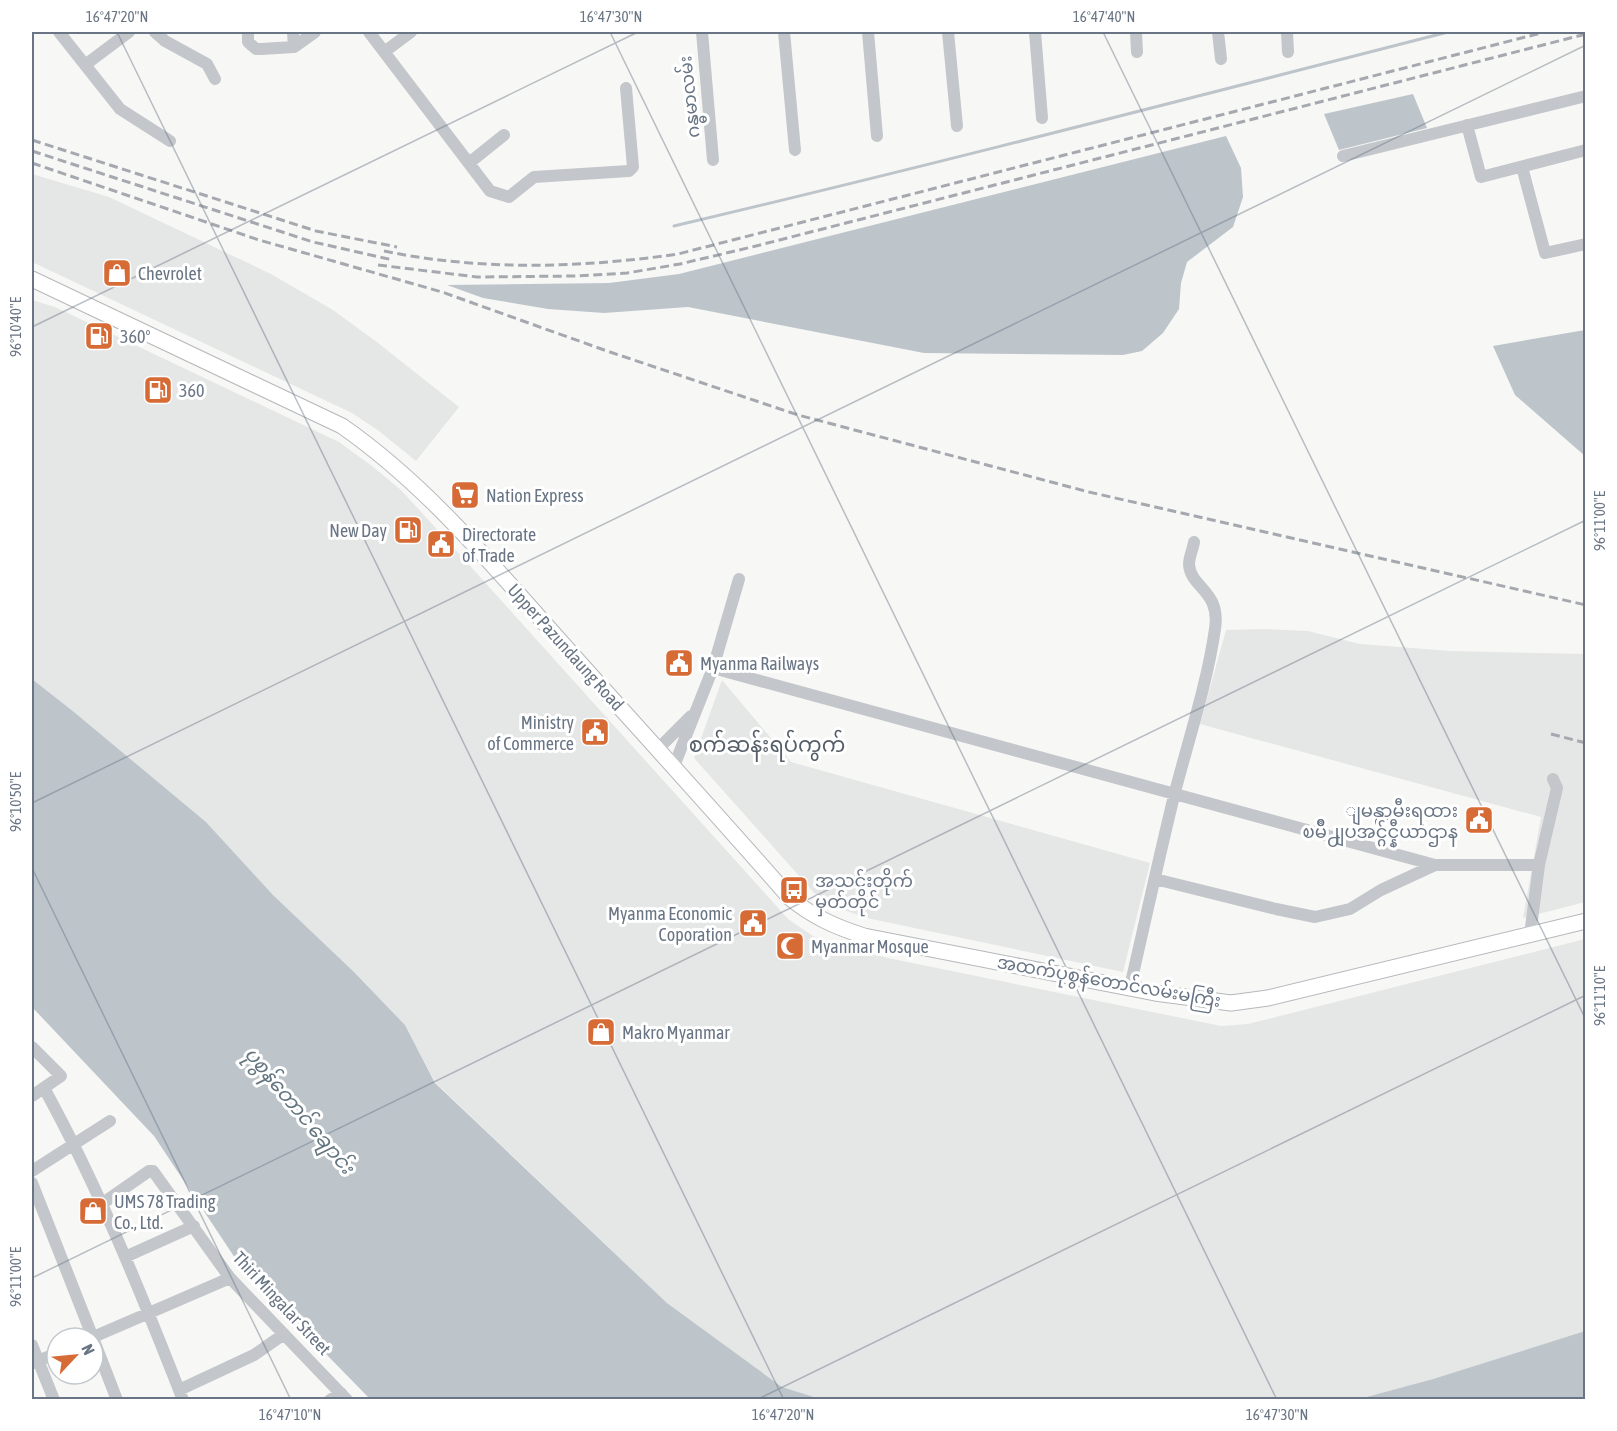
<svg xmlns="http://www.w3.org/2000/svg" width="1617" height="1431" font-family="'Asap Condensed','Noto Sans Myanmar',sans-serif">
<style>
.built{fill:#e5e6e6}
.water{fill:#bdc5cb}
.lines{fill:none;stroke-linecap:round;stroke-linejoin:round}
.stream{stroke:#bdc5cb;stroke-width:3}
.major-casing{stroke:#b5b8bc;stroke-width:17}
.minor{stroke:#c3c6ca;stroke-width:12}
.major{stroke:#fff;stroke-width:15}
.rail{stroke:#a5a9af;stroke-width:3;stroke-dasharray:9 4.5;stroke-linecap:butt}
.ticks{fill:none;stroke:#697584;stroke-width:1.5;stroke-opacity:0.45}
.labels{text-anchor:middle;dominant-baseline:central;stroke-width:6;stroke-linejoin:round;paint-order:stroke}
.street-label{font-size:18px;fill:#697584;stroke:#fff}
.poi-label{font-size:18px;fill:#697584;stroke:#fff;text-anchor:start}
.water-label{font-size:20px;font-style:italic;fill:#64757f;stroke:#fff}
.quarter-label{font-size:21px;fill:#565f69;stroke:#fff}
.neatline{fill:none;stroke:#697584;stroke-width:2}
.ticks-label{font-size:15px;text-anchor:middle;fill:#697584}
</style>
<rect width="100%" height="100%" fill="#f7f7f5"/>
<path class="built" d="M32 174 109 197 271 274 333 310 378 343 459 407 416 461 379 431 352 413 32 262Z
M32 300 55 307 339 442 372 466 401 490 454 548 788 919 813 936 848 948 888 958 1221 1026 1248 1024 1585 939V1331L1433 1379 1359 1399 820 1400 782 1387 667 1303 435 1082 405 1025 354 972 273 895 206 822 74 712 32 679Z
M1265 629 1308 631 1360 644 1451 651 1585 654V902L1523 918 1541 817 1200 724 1226 630Z
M722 680 791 762 1150 863 1123 972 867 918 841 909 816 895 694 758Z"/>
<path class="water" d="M1413 94 1427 128 1339 150 1324 114Z
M1226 136 1241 168 1243 197 1233 227 1187 262 1181 283 1179 309 1163 333 1142 351 1123 355 924 353 688 307 604 313 548 309 483 298 447 285 609 283 679 274Z
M1585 330H1586L1585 456 1515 395 1493 346Z
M32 679 74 712 206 822 273 895 354 972 405 1025 435 1083 667 1303 782 1387 820 1399H370L241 1267 154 1136 32 1007Z
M1585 1331V1399H1359L1433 1379Z"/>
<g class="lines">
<path class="stream" d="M674 226C933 165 1190 98 1448 32"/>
<g class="major-casing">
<path id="major" d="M32 279 342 426C428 486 493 566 562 643 638 728 715 812 790 898 813 917 836 927 864 936L1155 993 1231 1003 1268 998 1586 921"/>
</g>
<path class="minor" d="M59 32 120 109 170 141
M155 32 165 41 207 64 215 79
M248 32V42L256 49H261L294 47 315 32
M293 32 294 47
M369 32 490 191 509 197 534 177 629 171 633 167 626 88
M702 32 713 160
M784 32 795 150
M868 32 877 136
M948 32 957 126
M1035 32 1042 118
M1136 32 1137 52
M1218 32 1221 59
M1287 32 1288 52
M384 52 411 32
M85 65 129 32
M1467 125 1481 177 1586 150
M1343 156 1586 96
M469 163 504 135
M1522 167 1545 253 1586 244
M713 668 1435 865H1539
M658 749 691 716
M674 766 713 668 739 579
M1155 879 1276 909 1315 917 1350 909 1381 890 1435 865
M1530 935 1539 865 1557 788 1553 779
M1130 987C1145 922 1159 857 1175 792 1189 738 1207 684 1215 629 1221 590 1190 588 1189 564 1189 557 1193 549 1194 542
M32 1047 61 1076 32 1096
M44 1088C99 1188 141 1293 183 1400
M32 1171 110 1121
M32 1183 93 1338
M103 1203 149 1171H153L230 1278 347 1400
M125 1257 194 1226
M91 1338 230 1278
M93 1338 117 1400
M32 1345 54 1400
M33 1363 57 1353
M179 1390 254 1355 284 1334
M330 1400 341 1393"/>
<use href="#major" class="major"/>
<path class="rail" d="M32 140 316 231 397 247
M32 151 313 242 393 260
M32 163 259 240 442 292 607 351 798 415 1089 492 1586 605
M384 251C481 271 581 268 678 254L1545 32
M378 265 477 277 576 276 627 273 680 264 756 246 1586 34
M1551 734 1586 743"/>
</g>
<path class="ticks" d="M117 32 784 1400M610 32 1277 1400M1103 32 1586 1020M32 327 638 32M32 803 1586 45M32 868 291 1400M32 1278 1586 520M756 1400 1586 995"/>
<defs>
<g id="shop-square" transform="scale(1.5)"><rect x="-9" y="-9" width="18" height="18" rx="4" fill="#d66b36" stroke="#fff"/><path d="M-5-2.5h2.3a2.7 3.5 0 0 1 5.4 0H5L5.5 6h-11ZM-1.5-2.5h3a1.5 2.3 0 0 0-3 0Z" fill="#fff"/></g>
<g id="fuel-square" transform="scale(1.5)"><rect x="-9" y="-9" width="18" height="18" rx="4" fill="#d66b36" stroke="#fff"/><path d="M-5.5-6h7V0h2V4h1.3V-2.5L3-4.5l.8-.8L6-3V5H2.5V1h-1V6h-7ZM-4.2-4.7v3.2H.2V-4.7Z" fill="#fff"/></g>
<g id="supermarket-square" transform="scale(1.5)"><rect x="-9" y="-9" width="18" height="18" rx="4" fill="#d66b36" stroke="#fff"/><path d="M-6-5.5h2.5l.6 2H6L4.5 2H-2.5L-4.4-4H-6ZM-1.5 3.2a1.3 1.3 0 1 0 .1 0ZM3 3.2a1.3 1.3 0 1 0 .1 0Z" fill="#fff"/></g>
<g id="civic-square" transform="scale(1.5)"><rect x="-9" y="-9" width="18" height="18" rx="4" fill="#d66b36" stroke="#fff"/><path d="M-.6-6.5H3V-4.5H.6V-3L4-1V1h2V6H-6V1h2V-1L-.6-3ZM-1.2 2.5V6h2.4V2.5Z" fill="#fff"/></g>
<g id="bus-square" transform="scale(1.5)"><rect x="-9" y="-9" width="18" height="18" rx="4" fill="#d66b36" stroke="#fff"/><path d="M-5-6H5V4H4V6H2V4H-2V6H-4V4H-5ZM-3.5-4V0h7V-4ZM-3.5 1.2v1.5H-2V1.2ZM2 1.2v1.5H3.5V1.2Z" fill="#fff"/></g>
<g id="mosque-square" transform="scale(1.5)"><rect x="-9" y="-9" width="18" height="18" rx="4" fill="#d66b36" stroke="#fff"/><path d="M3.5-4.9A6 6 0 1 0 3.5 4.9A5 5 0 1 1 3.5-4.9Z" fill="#fff"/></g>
</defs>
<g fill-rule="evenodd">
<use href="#shop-square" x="117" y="273"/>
<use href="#fuel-square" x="99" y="336"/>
<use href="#fuel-square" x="158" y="390"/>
<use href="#supermarket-square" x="465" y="495"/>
<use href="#fuel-square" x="408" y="530"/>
<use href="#civic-square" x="441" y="544"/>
<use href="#civic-square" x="679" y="663"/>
<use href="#civic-square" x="595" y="732"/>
<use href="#civic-square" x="1479" y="820"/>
<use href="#bus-square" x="794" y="890"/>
<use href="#civic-square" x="753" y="923"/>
<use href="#mosque-square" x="790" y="946"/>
<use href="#shop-square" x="601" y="1032"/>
<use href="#shop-square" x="93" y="1211"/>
</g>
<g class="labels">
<g class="street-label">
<text transform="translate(689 97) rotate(-96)">ဂန္ဓမာလမ်း</text>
<text transform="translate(566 647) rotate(48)">Upper Pazundaung Road</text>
<text transform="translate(1109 981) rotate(10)">အထက်ပုစွန်တောင်လမ်းမကြီး</text>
<text transform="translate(282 1303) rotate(47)">Thiri Mingalar Street</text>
</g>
<g class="poi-label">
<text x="138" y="273">Chevrolet</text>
<text x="120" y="336">360°</text>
<text x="179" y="390">360</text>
<text x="486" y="495">Nation Express</text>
<text x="387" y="530" text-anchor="end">New Day</text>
<text x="462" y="534">Directorate<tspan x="462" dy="21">of Trade</tspan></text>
<text x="700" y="663">Myanma Railways</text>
<text x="574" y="722" text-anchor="end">Ministry<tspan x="574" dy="21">of Commerce</tspan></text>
<text x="1458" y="810" text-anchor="end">ျမန္မာ့မီးရထား<tspan x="1458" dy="21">ၿမိဳ႕ျပအင္ဂ်င္နီယာဌာန</tspan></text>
<text x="815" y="880">အသင်းတိုက်<tspan x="815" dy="21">မှတ်တိုင်</tspan></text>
<text x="732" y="913" text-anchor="end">Myanma Economic<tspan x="732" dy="21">Coporation</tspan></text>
<text x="811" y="946">Myanmar Mosque</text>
<text x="622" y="1032">Makro Myanmar</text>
<text x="114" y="1201">UMS 78 Trading<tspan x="114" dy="21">Co., Ltd.</tspan></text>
</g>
<g class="water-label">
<text transform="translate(300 1110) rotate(50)">ပုစွန်တောင် ချောင်း</text>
</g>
<g class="quarter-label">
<text x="767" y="744">စက်ဆန်းရပ်ကွက်</text>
</g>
</g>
<rect width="1617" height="1431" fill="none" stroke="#ffffff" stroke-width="66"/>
<g transform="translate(75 1356) rotate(64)"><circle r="28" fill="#ffffff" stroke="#c3c8ce" stroke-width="1.5"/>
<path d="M0-4.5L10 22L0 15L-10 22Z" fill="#d66b36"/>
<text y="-9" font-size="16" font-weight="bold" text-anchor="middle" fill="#697584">N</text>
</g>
<rect x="33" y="33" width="1551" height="1365" class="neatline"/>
<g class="ticks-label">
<text x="117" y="22">16°47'20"N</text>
<text x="611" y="22">16°47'30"N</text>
<text x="1104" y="22">16°47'40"N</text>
<text transform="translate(16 327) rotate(-90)" y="5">96°10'40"E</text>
<text transform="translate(1600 521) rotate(-90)" y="5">96°11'00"E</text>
<text transform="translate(16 802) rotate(-90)" y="5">96°10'50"E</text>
<text transform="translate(1600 996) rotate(-90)" y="5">96°11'10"E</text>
<text transform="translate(16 1277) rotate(-90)" y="5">96°11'00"E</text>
<text x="290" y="1420">16°47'10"N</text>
<text x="783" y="1420">16°47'20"N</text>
<text x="1277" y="1420">16°47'30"N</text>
</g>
</svg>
